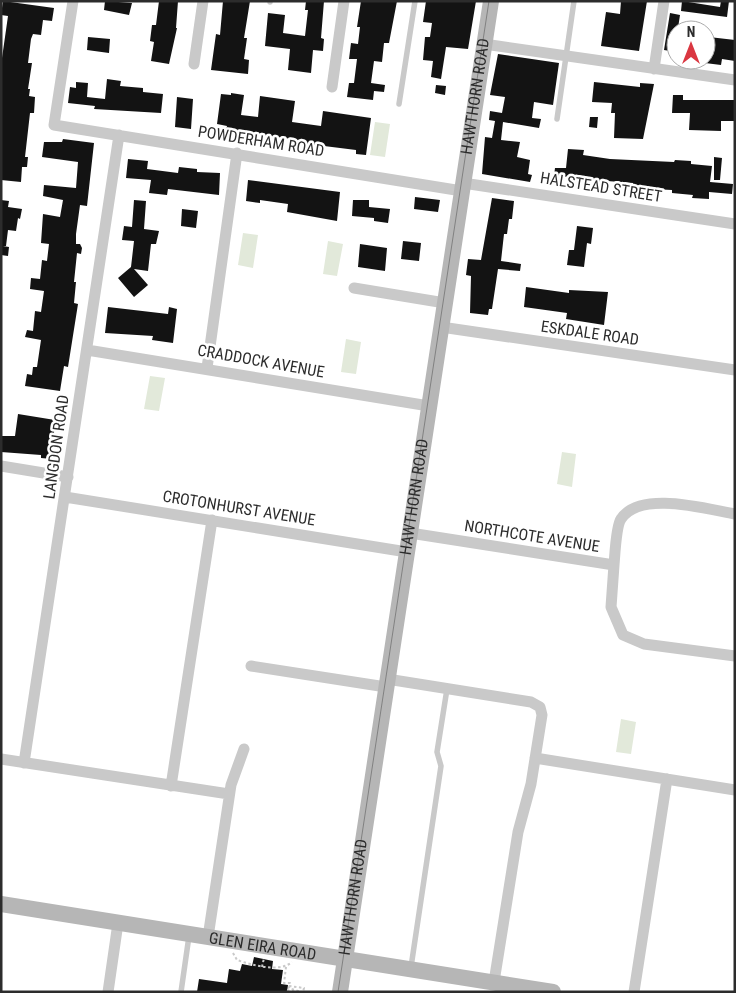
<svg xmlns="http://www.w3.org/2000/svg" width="736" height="993" font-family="'Roboto Condensed',sans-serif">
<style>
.green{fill:#e2e9da}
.building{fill:#131313}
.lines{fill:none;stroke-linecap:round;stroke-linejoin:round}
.path{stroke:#c9c9c9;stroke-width:2;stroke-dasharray:2.5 2.5;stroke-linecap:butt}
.service{stroke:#c9c9c9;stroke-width:5.5}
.minor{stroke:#c9c9c9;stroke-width:11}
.secondary{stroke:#b6b6b6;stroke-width:16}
.tram{stroke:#818181;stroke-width:1}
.labels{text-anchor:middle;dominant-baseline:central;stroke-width:5;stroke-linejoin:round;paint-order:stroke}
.street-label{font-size:16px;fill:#2c2c2c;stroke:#fff}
</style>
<rect width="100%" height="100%" fill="#fff"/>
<path class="green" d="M375 122 390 124 385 157 370 155Z
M243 233 258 235 253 268 238 265Z
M328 241 343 244 337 276 323 274Z
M346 339 361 342 356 374 341 372Z
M150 376 165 378 159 411 144 409Z
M562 452 576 454 572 487 557 484Z
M621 719 636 722 631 754 616 752Z"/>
<path class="building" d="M3 1 54 8 52 21 43 20 41 35 33 34 31 39 28 63H32L28 89H30L29 96 35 97 34 113H30L25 157H28L27 167H22L21 182 1 180V65L8 16 1 15Z
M105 1 132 3 129 15 104 10Z
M159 1H178L176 28H177L169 64 151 61 154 42 150 41 152 25H156Z
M223 1H250L244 38H247L244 59 249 60 248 74 211 70 216 34 220 35Z
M306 1H324L321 38 324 39 323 51 313 50 311 73 288 70 290 49 265 46 268 13 285 15 283 33 305 36 308 10H305Z
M361 1H397L389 43H384L382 62 374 61 371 83 385 85 384 92 374 91 373 100 347 97 349 83H354L357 59H349L351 43 358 44 360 27H357Z
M426 1H476L468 49 446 47 441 79 431 77 433 61 423 60 425 37H430L432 23 423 22Z
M621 1H647L639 51 601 46 606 12 620 14Z
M682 1 720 7 721 1H729L727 17 681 11Z
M670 13 680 15 678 28H676V52L664 50Z
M88 37 110 39 109 53 87 50Z
M709 37 735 40V61L722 59 721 65 705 63Z
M498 54 559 63 553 105 534 102 532 118 541 119 539 128 503 122 501 140 520 142 517 157 530 160 528 174 532 175 530 182 482 174 485 137 492 138 495 121 489 120 490 111 502 113 505 97 490 95Z
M107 79 121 81 120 86 143 88V92L163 94 161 113 94 109 95 106 68 103 70 87 76 88V82L88 83 87 97 105 99Z
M594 82 640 87V83L654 84 643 139 614 138 615 113H611L612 103 592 102Z
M436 85 446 86 445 95 435 93Z
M231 93 244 95 241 115 258 117 260 96 295 101 292 122 321 126 323 111 371 118 366 155 356 154V150L292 142V139L226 130 227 126 217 124 221 94 231 95Z
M673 95H683V100H735V121H721V131L689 130 690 113H672Z
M177 97 193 99 191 129 175 127Z
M590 117H598L597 128 589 127Z
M63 139 94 143 87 206 80 205 76 234V244H80L82 248 81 254 77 253 74 282H76L74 303 78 304 68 367 64 366 60 391 25 386 27 374 32 375 33 367H37L41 340 25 337 27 330 33 331 35 311 41 312 44 291 30 289 31 278 40 279 42 260 47 261 49 244 41 243 43 214 60 217 63 200 43 196 44 185 76 188 78 162 42 157 44 142H62Z
M568 149 584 150 583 155 610 159 674 162 675 160 691 161V164L712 166 710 182 733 184 732 194 709 192V199L692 198 693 195 672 193V190L633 188V183L607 181V184L588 182 589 178 554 176 555 168H566Z
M714 157 722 158 720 180H714Z
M128 159 148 161 147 169 178 173 179 167 197 169V172L220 173 219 195 168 189 167 195 149 193 151 180 126 178Z
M248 180 340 192 337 221 287 212 288 204 260 200V203L246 201Z
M415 197 440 200 438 212 414 209Z
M492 198 514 201 512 219H509L507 234H504L501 261 521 264 520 271 498 269 492 309H489L488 315 470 313 471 276 466 275 468 259 481 260Z
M1 200 9 201 8 207 22 209 20 219 18 218 16 231 8 230 6 246H3L9 247 8 256 1 255Z
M134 200 146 201 144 229 159 231 156 244H151L148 271 134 269 148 285 134 297 118 278 131 267 134 241 122 240 124 226 132 227Z
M353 200H369V207L390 209 388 223 374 221V218L352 216Z
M182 209 198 211 196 228 181 226Z
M577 226 593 228 591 244 587 243 584 267 567 265 569 250H574Z
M403 241 421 243 419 261 401 259Z
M360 244 387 248 385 271 358 267Z
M526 287 569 293V290L608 292 604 325 566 319 567 313 524 307Z
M108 307 168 314 169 307 177 309 173 343 152 340 153 336 105 333Z
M18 414 55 420 52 459 41 458V455L1 452V436H15Z
M254 957 273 961 272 969 283 970 281 984 288 985 287 992H197L199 979 227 983 229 969 240 971 242 964 252 966Z"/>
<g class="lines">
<path class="path" d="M233 953 237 960C252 965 279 973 292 962
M262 967 264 958
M286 967 284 983H290L289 988 301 992
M289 986 304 988 303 992
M287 990 297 992"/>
<path class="service" d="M270 2V1
M399 104 415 1
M557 119 574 1
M411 967 441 766 437 752 447 689
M181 992 189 936"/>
<path class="minor" d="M73 1 54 125 462 191
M484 44 735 80
M194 64 203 1
M654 69 664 1
M332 87 344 1
M463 183 735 224
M354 288 445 303
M441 327 735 370
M87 350 429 406
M207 368 237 153
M1 466 68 477
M65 497 407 552
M410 533 614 565 611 607 623 635 644 644 735 656
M614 565C615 554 616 526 621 519 640 490 706 509 735 514
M251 666 386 687
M387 679 531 702 540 707 542 715 531 784 518 832 494 982
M535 758 735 790
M1 759 229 794
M24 763 119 135
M171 786 212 520
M208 937 231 785 244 749
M108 992 118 923
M634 992 667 779"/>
<g class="secondary">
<path id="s1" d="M1 904 553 992"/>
<path d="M340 992 491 1"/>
</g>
<path class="tram" id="s2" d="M338 992 489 1"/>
</g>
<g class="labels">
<g class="street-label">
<text stroke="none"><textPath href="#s2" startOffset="906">HAWTHORN ROAD</textPath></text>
<text transform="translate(261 141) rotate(9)">POWDERHAM ROAD</text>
<text transform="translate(601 187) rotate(9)">HALSTEAD STREET</text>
<text transform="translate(590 333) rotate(8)">ESKDALE ROAD</text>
<text transform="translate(261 361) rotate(10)">CRADDOCK AVENUE</text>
<text transform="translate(56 447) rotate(-82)">LANGDON ROAD</text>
<text stroke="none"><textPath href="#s2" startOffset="501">HAWTHORN ROAD</textPath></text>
<text transform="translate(239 508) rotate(9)">CROTONHURST AVENUE</text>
<text transform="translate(532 536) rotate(9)">NORTHCOTE AVENUE</text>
<text stroke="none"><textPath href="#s2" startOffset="96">HAWTHORN ROAD</textPath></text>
<text stroke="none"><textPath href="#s1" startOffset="265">GLEN EIRA ROAD</textPath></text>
</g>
</g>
<rect width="736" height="993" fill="none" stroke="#2c2c2c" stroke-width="5"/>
<g transform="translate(691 45)"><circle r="24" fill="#ffffff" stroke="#ababab"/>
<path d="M0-4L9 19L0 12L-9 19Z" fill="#da3741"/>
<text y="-8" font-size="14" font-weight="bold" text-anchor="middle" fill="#2c2c2c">N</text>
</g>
</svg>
